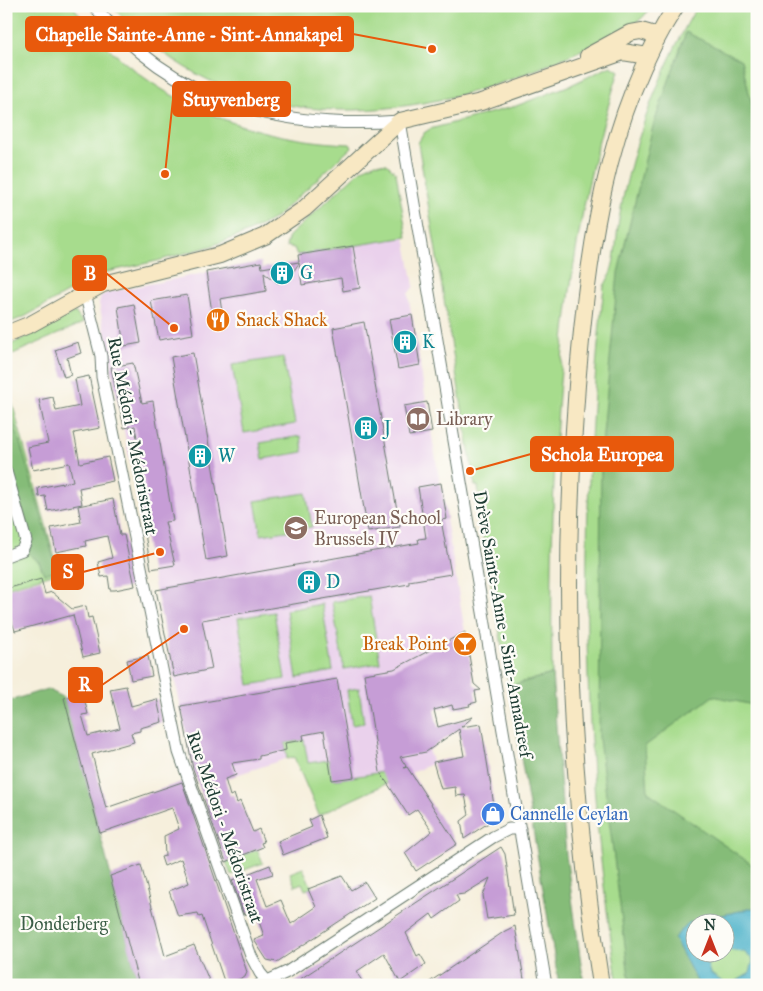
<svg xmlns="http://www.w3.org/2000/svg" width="763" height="991" font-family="'IM FELL Great Primer',serif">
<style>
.built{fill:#ead1ec}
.green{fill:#a7dc8d;stroke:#638c60;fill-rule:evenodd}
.forest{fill:#85bc78;stroke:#527c56}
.water{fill:#4ab1c9;stroke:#34777e}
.building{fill:#c69dd6}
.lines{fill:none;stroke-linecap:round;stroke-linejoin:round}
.street-casing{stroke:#6a7b6f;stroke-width:13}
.secondary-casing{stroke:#6a7b6f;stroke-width:18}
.street{stroke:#fff;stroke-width:11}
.secondary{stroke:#f8e8c3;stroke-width:16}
.labels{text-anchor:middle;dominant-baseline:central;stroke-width:4.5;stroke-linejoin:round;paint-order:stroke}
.culture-label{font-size:18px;fill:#0d838f;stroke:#fdfcf7;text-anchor:start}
.food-label{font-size:18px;fill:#c56008;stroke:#fdfcf7;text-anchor:start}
.education-label{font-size:18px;fill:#785e54;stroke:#fdfcf7;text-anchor:start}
.street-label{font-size:18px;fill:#1f3d34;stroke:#fdfcf7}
.shop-label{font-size:18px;fill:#366cbe;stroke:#fdfcf7;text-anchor:start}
.park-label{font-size:18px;fill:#3a5d46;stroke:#fdfcf7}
.leader{fill:none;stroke:#e8590c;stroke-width:2}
.callout-dot{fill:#e8590c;stroke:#fdfcf7;stroke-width:2}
.callout{fill:#e8590c;stroke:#e8590c;stroke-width:2}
.callout-label{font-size:19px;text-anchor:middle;font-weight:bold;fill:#fff}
</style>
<rect width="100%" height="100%" fill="#fdfcf7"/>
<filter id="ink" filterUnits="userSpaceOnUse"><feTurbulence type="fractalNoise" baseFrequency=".02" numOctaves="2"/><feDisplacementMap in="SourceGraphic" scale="10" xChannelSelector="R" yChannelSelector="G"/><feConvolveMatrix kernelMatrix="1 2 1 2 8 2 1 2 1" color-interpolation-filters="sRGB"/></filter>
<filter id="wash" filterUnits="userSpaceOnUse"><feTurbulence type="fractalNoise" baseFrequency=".0096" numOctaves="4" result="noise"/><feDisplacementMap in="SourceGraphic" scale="20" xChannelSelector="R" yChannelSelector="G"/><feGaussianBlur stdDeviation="1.12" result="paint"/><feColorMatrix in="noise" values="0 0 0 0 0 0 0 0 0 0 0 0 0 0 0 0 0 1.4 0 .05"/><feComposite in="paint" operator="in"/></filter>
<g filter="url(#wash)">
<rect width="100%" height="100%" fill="#f6efdc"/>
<path class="built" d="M405 237 414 286 408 294 465 632 397 668 433 763 319 815 294 756 236 775 230 757 192 759 154 583 99 303 101 296 109 292 261 262 262 272 271 271 270 267 290 263 291 267 299 266 297 255Z"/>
<path class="green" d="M6 6H73C136 96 243 140 350 144L352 147 275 218 249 232 211 246 157 261 102 273 26 316 6 324Z
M112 6H650C648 9 647 13 644 16 636 26 576 53 561 59 408 128 232 142 112 6Z
M697 6H757V985H618C580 753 578 519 604 286 617 266 615 243 619 220 622 200 627 180 632 161 647 106 669 55 697 6ZM696 924H726V954H696Z
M611 66 619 71C556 264 550 473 552 674L509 686 476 496 479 495 478 486H475L418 143 424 133 430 129 516 106 573 84Z
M376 163 387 164 396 173 407 237 297 255 294 248 286 246 289 236 362 169Z
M75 312 83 323 6 357V347Z
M283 357 295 424 244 433 232 365Z
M6 381 59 572 6 588Z
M301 436 303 452 263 459 260 443Z
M306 493 312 527 261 535 255 501Z
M369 596 380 663 344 669 332 602Z
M322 604 333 671 297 678 286 610Z
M274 612 285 679 249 685 238 618Z
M359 688 364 723 352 725 347 690Z
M304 740 308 763 329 760 333 780 402 769 403 776 319 815 294 757 287 759 285 743Z
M257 849 263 863 231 875 226 862Z
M303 868 312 888 305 890 302 883 295 886 290 873Z"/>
<path class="forest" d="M686 32 741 60 757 125V706L713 696 645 746 648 792 757 868V907L688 923 696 979 699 985H630L599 739 601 456 618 273 653 126Z
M6 394 57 570 44 574 39 562 27 552 30 534 6 457Z
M552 674 566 855 584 985H559L509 686Z
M47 689 65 698 139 985H101L99 980 6 985V702Z"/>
<path class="water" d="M757 907V985H730L750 973 753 960 744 952 726 950V924H696V954H704L710 973 727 985H699L674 938 688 923Z"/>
<g id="blocks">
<path class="building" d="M353 246 360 288 343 291 341 278 302 285 299 263 287 281 278 283 264 272 266 291 220 299 224 325 214 326 206 272 261 262 262 268 299 262 298 255Z
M187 295 193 334 159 340 151 301Z
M134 304 141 343 124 346 118 307Z
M412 315 420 365 398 369 389 319Z
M364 322 400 527 368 532 333 328Z
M78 342 81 353 67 358 71 375 64 377 55 350Z
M193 353 228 556 206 560 171 357Z
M133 363 142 403 153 401 173 521 165 522 175 565 151 569 140 505 148 504 135 426 124 428 111 367Z
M89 376 100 428 74 433 80 463 108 457 113 481 79 488 82 504 48 511 45 496 39 497 38 488 73 481 69 463 33 470 28 447 48 443 39 400 53 397 56 411 80 406 75 379Z
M427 402 432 432 409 436 404 406Z
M441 483 447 519 441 520 451 574 409 581V584L202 620 212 669 174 677 156 590 419 543 418 539 426 538 418 487Z
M113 499 120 535H124L135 586 115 590H110L108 576 101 577 98 562 112 558 107 536 85 541 86 546 56 552 51 528 81 522 78 506Z
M41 579 45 594 52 592 72 609 86 606 88 618 92 617 100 653 83 657 73 615 15 631 6 603V589Z
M465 632 474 684 481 690 475 691 477 702 469 704 470 706 453 709 452 705 434 710 438 727 473 717 461 727 481 724 496 818 464 839 461 821 469 815 465 795 456 796 455 787 441 789 433 762 464 756 459 729 426 752 400 757 406 766 404 768 407 767 457 844 416 871 405 853 432 831 417 809 408 815 380 772 364 674 394 669Z
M148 656 152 676 131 680 127 660Z
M337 679 354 777 332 780 324 731 303 735 304 740 285 743 286 750 259 756V759L232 763 236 775 225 779 230 796 234 794 237 803 240 801 253 832 259 829 264 842 261 843 263 847 226 862 193 769 181 706Z
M126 686 131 706 157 699 162 722 140 728V731L131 733 134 742 92 754 106 808 182 782 247 972 245 977 225 984 202 916 199 917 198 913 178 916 169 891 189 883 181 859 164 866 161 857 165 856 164 836 179 829 172 808 100 833 64 698 83 694 88 714 82 715 88 736 120 728 110 689Z
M319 815 327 838 283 855 278 841 312 827 309 820Z
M501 847 505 854 514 915 487 919 483 895 490 878 464 894 456 895 459 901 434 919 431 914 406 933 417 956 420 954 426 964 400 982 384 953 356 972 365 985H291Z
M141 865 165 956 194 945 211 985H139L110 876Z
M270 865 273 874 257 879 267 906 281 900 291 924 316 907 308 889 342 876 351 890 365 882 375 898 277 962 267 960 254 940 264 936 255 910 244 915 232 880Z
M515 926 525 985H425L505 931Z"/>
</g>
</g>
<g filter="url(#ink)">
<use href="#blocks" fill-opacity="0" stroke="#6a7b6f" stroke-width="1"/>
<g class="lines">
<g class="street-casing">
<path id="street" d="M94 6C175 103 278 130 400 121L546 985
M85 293 101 356 102 377 179 752 251 956 260 973 270 985
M6 471 26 541 22 550 6 556
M259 985 287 972 493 837 509 829H520"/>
</g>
<g class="secondary-casing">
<path id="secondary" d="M588 56 630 33 641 31 658 36
M6 334 31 324 103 284 220 255 265 236 304 209 400 121 481 102 623 52 648 56
M601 985C569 786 561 586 577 385 588 255 604 118 676 6"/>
</g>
<use href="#street" class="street"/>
<use href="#secondary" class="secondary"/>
</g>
</g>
<defs>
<g id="building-disc" transform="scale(1.25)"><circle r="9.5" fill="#0f9aa8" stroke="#fdfcf7"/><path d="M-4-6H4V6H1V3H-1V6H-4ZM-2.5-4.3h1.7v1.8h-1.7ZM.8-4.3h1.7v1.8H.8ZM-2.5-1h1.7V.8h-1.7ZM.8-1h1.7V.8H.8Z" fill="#fff"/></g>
<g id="restaurant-disc" transform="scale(1.25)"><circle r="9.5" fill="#e8710a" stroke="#fdfcf7"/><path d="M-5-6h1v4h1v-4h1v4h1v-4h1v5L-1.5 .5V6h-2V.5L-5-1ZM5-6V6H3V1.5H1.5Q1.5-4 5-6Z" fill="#fff"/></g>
<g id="library-disc" transform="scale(1.25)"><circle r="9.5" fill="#8d6e63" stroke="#fdfcf7"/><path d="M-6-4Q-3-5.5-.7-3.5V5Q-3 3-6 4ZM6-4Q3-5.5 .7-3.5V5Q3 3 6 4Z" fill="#fff"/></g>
<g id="school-disc" transform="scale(1.25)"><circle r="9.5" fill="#8d6e63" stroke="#fdfcf7"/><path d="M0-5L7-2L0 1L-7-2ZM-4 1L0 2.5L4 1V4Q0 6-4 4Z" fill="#fff"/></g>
<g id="bar-disc" transform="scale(1.25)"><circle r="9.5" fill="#e8710a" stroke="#fdfcf7"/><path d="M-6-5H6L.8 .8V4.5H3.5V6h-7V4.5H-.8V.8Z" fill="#fff"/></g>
<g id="shop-disc" transform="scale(1.25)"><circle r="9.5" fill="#3f7fe0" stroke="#fdfcf7"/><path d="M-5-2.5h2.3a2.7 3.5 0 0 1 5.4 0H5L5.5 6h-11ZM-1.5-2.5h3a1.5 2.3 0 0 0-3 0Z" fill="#fff"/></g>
</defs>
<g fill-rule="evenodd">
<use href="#building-disc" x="282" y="273"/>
<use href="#restaurant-disc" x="218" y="320"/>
<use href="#building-disc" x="405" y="342"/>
<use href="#library-disc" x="418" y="419"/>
<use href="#building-disc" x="366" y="428"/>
<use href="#building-disc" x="200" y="456"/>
<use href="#school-disc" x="296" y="528"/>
<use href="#building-disc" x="309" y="582"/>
<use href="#bar-disc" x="465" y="644"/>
<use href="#shop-disc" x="493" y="814"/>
</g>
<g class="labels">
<g class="culture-label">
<text x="300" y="273">G</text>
<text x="422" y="342">K</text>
<text x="384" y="428">J</text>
<text x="218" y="456">W</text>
<text x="326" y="582">D</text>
</g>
<g class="food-label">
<text x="236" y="320">Snack Shack</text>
<text x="448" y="644" text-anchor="end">Break Point</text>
</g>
<g class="education-label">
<text x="436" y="419">Library</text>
<text x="314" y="518">European School<tspan x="314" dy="21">Brussels IV</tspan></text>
</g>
<g class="street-label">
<text transform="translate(133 436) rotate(79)">Rue Médori - Médoristraat</text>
<text transform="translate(503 624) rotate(80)">Drève Sainte-Anne - Sint-Annadreef</text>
<text transform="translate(225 827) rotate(71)">Rue Médori - Médoristraat</text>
</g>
<g class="shop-label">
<text x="510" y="814">Cannelle Ceylan</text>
</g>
<g class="park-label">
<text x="64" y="924">Donderberg</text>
</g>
</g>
<path class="leader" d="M432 49L353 34M165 174L173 99M174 328L106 273M470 471L531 454M160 552L83 572M184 629L102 685"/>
<g class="callout-dot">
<circle cx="432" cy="49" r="5"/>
<circle cx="165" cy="174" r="5"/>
<circle cx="174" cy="328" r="5"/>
<circle cx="470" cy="471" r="5"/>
<circle cx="160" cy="552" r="5"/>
<circle cx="184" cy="629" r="5"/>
</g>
<g class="callout">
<rect x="26" y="17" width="327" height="34" rx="5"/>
<rect x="173" y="82" width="117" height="34" rx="5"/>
<rect x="73" y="256" width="33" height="34" rx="5"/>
<rect x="531" y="437" width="142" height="34" rx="5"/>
<rect x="52" y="555" width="31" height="34" rx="5"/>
<rect x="69" y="668" width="33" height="34" rx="5"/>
</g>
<g class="callout-label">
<text x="189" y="41">Chapelle Sainte-Anne - Sint-Annakapel</text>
<text x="231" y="106">Stuyvenberg</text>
<text x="90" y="280">B</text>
<text x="602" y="461">Schola Europea</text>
<text x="68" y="578">S</text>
<text x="85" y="691">R</text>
</g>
<rect width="763" height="991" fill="none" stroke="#fdfcf7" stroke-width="25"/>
<g transform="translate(710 938)"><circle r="24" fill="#fdfcf7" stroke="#a4b0a9"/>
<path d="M0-4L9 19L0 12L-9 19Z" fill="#c8321e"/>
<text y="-8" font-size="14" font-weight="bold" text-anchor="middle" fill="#1f3d34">N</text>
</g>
</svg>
